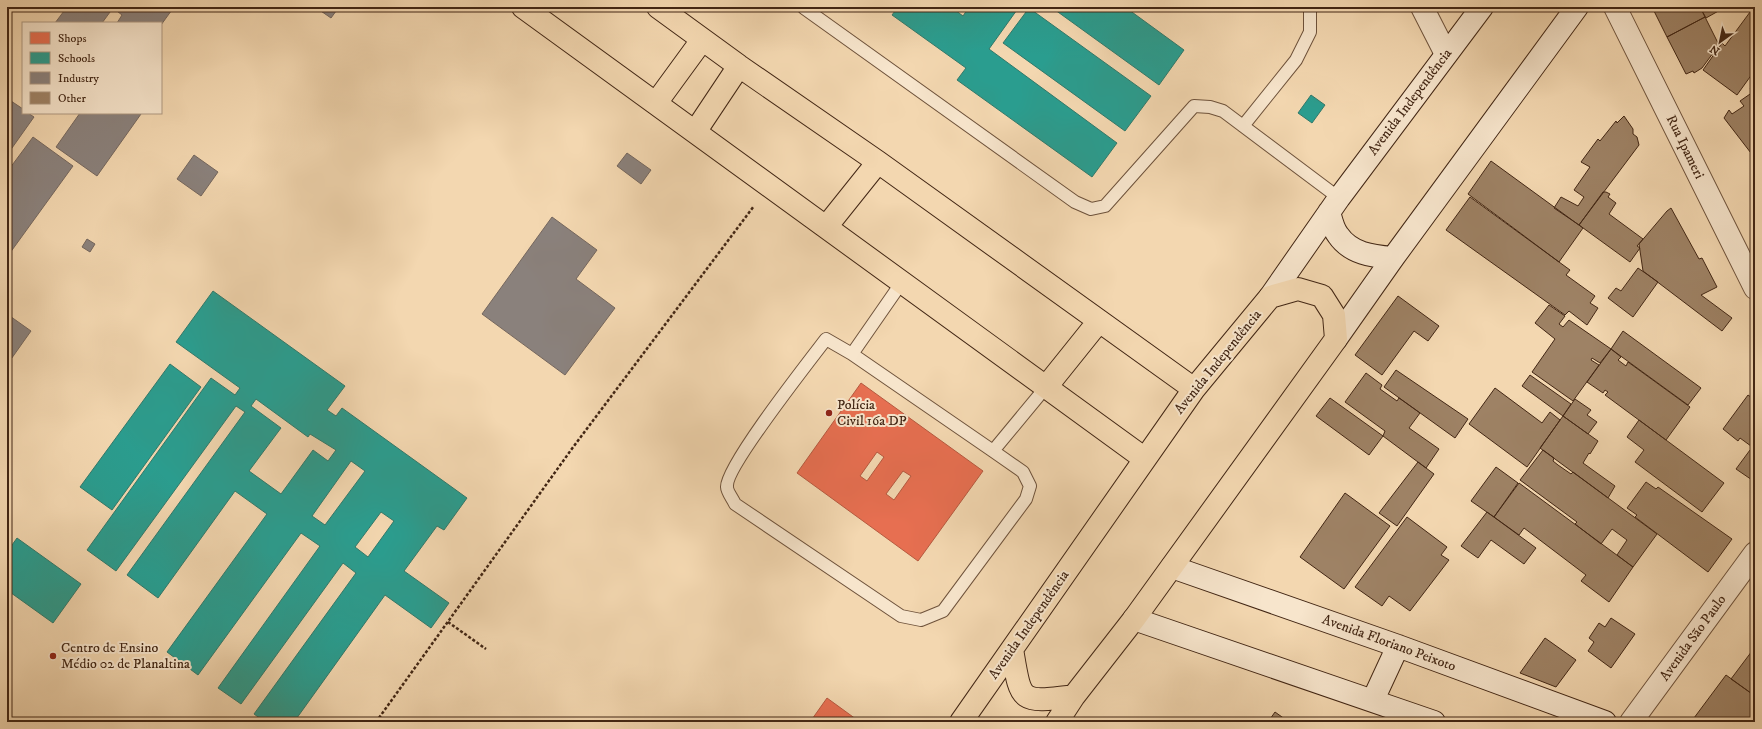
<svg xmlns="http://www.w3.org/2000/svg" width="1762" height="729" font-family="'IM FELL DW Pica',serif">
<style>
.shops{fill:#e76f51;stroke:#b6593f;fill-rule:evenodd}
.schools{fill:#2a9d8f;stroke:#31796a;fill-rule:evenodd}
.industry{fill:#8a817c;stroke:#74665d}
.building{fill:#9e8265;stroke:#422614}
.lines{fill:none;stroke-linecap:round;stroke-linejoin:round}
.lane-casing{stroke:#6e523b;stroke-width:14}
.street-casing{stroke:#6e523b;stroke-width:24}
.secondary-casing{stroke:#422614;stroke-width:24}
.primary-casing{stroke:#422614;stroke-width:24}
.path{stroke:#422614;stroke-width:2.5;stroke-dasharray:3 2;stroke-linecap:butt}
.lane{stroke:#f7e5cc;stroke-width:12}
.street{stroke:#f7e5cc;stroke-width:22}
.secondary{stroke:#f7e5cc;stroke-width:22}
.primary{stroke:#f3d7b0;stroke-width:22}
.poi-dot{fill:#8f2418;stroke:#f7e5cc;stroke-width:1.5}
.labels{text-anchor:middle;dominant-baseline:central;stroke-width:4;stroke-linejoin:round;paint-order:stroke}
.street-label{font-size:14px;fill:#422614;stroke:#f7e5cc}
.poi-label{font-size:14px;fill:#422614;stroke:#f7e5cc;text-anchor:start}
</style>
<rect width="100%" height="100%" fill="#f3d7b0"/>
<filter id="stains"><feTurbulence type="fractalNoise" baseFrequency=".005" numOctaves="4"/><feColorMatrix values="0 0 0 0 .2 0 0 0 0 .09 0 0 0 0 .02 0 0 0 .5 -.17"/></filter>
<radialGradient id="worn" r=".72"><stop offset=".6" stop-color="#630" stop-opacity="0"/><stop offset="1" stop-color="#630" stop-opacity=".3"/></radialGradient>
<path class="shops" d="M861 383 983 471 918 561 797 473ZM877 452 884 457 867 481 860 476ZM903 471 911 476 894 500 886 494Z
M827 698 860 722H810Z"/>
<path class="schools" d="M898 7H951L963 16 969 7H1019L989 49 1117 143 1092 177 957 80 966 68 892 15Z
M1051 7H1125L1184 50 1159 85Z
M1029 8 1151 96 1125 131 1003 43Z
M1311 95 1325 105 1312 123 1298 113Z
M213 291 345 386 327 410 336 416 342 408 467 498 444 530 437 526 404 571 449 603 431 628 385 595 294 722H265L254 714 356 573 343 563 241 704 218 688 320 546 301 533 198 675 167 652 267 514 235 491 158 598 127 575 245 412 236 406 116 571 87 550 211 378 235 395 240 388 176 342ZM256 399 308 437 310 434 336 450 328 461 313 450 281 494 249 471 281 428 251 406ZM351 461 365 471 325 525 312 516ZM381 512 394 521 368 557 355 547Z
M170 364 201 387 112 510 80 487Z
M17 538 81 584 53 623 7 590V552Z"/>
<path class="industry" d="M67 7H174L161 25V23H117L122 15 113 8 102 23H55Z
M315 7H339L331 18Z
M11 101 23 109V113H28L34 117 7 155V106Z
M80 113 141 114 97 176 56 147Z
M33 137 73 166 7 257V172Z
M627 153 651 170 641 184 617 166Z
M194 155 218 172 201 196 177 179Z
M552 217 597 250 576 279 615 308 565 375 482 314Z
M87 239 95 244 90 252 82 247Z
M7 314 31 331 9 362 7 361Z"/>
<path class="building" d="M1652 7H1700L1705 17 1667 37Z
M1700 7H1721L1722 9 1706 18Z
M1753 8 1755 9V70L1737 95 1703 70 1722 43 1725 46Z
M1705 17 1719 45 1702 68 1694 73 1693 71 1686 74 1667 37Z
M1755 84V156L1754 157 1724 118 1729 110 1732 114 1744 106 1740 101 1753 92 1750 88Z
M1624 116 1633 129V134L1637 137 1639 145 1579 225 1554 208 1561 197 1578 206 1584 197 1574 190 1590 167 1581 162 1598 139 1600 141 1616 121 1617 123Z
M1491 161 1583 228 1559 262 1468 194Z
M1603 192H1606L1610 194 1608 197 1616 203 1609 214 1643 239 1637 246 1640 248 1630 262 1579 225Z
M1470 197 1570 270 1566 275 1595 296 1590 303 1598 308 1587 325 1569 311 1565 315 1446 230Z
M1671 208 1699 259 1702 258 1717 287 1701 295 1732 318 1722 331 1643 271 1639 244 1667 211Z
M1638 268 1658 282 1633 317 1608 298 1616 288 1621 291Z
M1398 296 1439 326 1428 341 1414 331 1382 375 1355 355Z
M1549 305 1565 316 1559 324 1563 327 1569 320 1611 349 1600 363 1592 358 1591 360 1599 365 1573 401 1532 372 1555 339 1535 323Z
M1623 331 1701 388 1688 405 1611 349Z
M1611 349 1621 357 1618 360 1626 366 1628 362 1690 407 1666 440 1605 395 1608 392 1605 390 1603 393 1587 382Z
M1396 370 1468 419 1455 438 1384 387Z
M1366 373 1382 385 1380 389 1397 401 1399 398 1420 413 1409 428 1439 449 1426 468 1383 436 1385 431 1345 402Z
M1530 375 1571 404 1563 416 1522 386Z
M1495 388 1542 423 1550 412 1560 420 1527 467 1469 424Z
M1748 395 1755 400V449L1740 438 1738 441 1723 429Z
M1330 398 1383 436 1369 455 1316 416Z
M1575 399 1591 410 1587 415 1597 422 1588 434 1563 416Z
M1563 416 1598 441 1590 454 1589 453 1583 463 1615 486 1608 498 1540 448Z
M1639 420 1724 483 1702 512 1635 462 1644 450 1627 437Z
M1543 450 1554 458 1553 461 1558 465 1571 474 1573 472 1657 534 1633 567 1617 555 1627 540 1612 529 1601 544 1575 524 1577 522 1520 480Z
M1750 450 1755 453V482L1736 469Z
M1418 462 1434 474 1397 526 1379 513Z
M1496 467 1518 483 1494 517 1471 501Z
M1646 482 1656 489 1658 487 1732 539 1708 572 1635 517 1637 515 1627 508Z
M1519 483 1633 567 1609 602 1581 581 1586 575 1524 528 1519 535 1494 517Z
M1345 493 1390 526 1344 589 1300 557Z
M1487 512 1536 548 1524 564 1491 540 1478 558 1461 546Z
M1407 517 1447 547 1441 555 1449 560 1410 611 1389 596 1382 606 1355 587Z
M1611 618 1635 634 1611 668 1588 651 1594 642 1589 638 1599 623 1605 627Z
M1545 638 1576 660 1556 687 1520 673Z
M1755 647V696L1731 679Z
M1726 675 1755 696V722H1691Z
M1275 712 1289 722H1268Z"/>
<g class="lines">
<g class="lane-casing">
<path id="lane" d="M804 8 1075 202 1091 209 1105 206 1194 106 1210 107 1223 111 1339 198
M1243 126 1296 60 1310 32V7
M826 339 852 354 993 451 1023 472 1030 486 1026 499 943 611 921 620 901 616 735 504C733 499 727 492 727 487 725 468 810 360 826 339Z
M852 354 902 282
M993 451 1046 387"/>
</g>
<g class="street-casing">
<path id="street" d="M1422 7 1446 54
M1615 7 1755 288
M1631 722 1755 553"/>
</g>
<g class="secondary-casing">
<path id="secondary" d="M1329 212C1331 219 1333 229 1338 235 1351 254 1372 256 1393 258
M1270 297 1339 198 1482 7
M1336 339 1393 258 1577 7
M1172 567 1398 646 1605 722
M1134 619 1434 722
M1373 700 1398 646"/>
</g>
<g class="primary-casing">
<path id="primary" d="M523 7 1145 459
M658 7 739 66 878 162 1194 389
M656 103 702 40
M695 132 739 66
M826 227 878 162
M1046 387 1099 321
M1012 649C1021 703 1019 703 1074 696
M961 722 1194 389 1270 297 1298 289 1322 296 1334 315 1336 339 1134 619 1074 696 1057 722"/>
</g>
<path class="path" d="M448 622 486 649
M376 722 571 450 754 206"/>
<use href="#lane" class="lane"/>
<use href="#street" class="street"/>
<use href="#secondary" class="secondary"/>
<use href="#primary" class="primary"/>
</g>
<g class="poi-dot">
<circle cx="829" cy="413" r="4"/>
<circle cx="53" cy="656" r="4"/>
</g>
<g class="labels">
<g class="street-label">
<text transform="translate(1410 102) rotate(-53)">Avenida Independência</text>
<text transform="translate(1685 147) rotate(64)">Rua Ipameri</text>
<text transform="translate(1218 362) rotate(-51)">Avenida Independência</text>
<text transform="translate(1029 625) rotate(-55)">Avenida Independência</text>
<text transform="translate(1693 638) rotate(-54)">Avenida São Paulo</text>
<text transform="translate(1389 643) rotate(20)">Avenida Floriano Peixoto</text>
</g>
<g class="poi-label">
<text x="837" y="405">Polícia<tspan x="837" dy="16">Civil 16a DP</tspan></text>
<text x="61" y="648">Centro de Ensino<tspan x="61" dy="16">Médio 02 de Planaltina</tspan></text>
</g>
</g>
<rect width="1762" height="729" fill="none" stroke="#f3d7b0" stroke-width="24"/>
<rect x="8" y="8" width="1746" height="713" fill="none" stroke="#422614" stroke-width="2"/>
<rect x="12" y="12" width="1738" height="705" fill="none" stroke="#422614"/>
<rect x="22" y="22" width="140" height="92" fill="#f7e5cc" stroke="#af9982"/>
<rect x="30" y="32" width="20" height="12" fill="#e76f51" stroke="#af9982"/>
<text x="58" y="42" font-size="12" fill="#422614">Shops</text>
<rect x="30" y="52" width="20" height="12" fill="#2a9d8f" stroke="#af9982"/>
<text x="58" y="62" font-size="12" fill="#422614">Schools</text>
<rect x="30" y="72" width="20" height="12" fill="#8a817c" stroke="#af9982"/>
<text x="58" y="82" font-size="12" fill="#422614">Industry</text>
<rect x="30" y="92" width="20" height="12" fill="#9e8265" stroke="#af9982"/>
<text x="58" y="102" font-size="12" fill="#422614">Other</text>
<g transform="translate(1720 42) rotate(213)" stroke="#f7e5cc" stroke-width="3" paint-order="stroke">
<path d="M0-3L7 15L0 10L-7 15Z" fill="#422614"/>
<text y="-6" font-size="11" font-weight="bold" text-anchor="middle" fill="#422614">N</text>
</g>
<rect width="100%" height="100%" filter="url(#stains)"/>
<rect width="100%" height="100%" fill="url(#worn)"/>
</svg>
